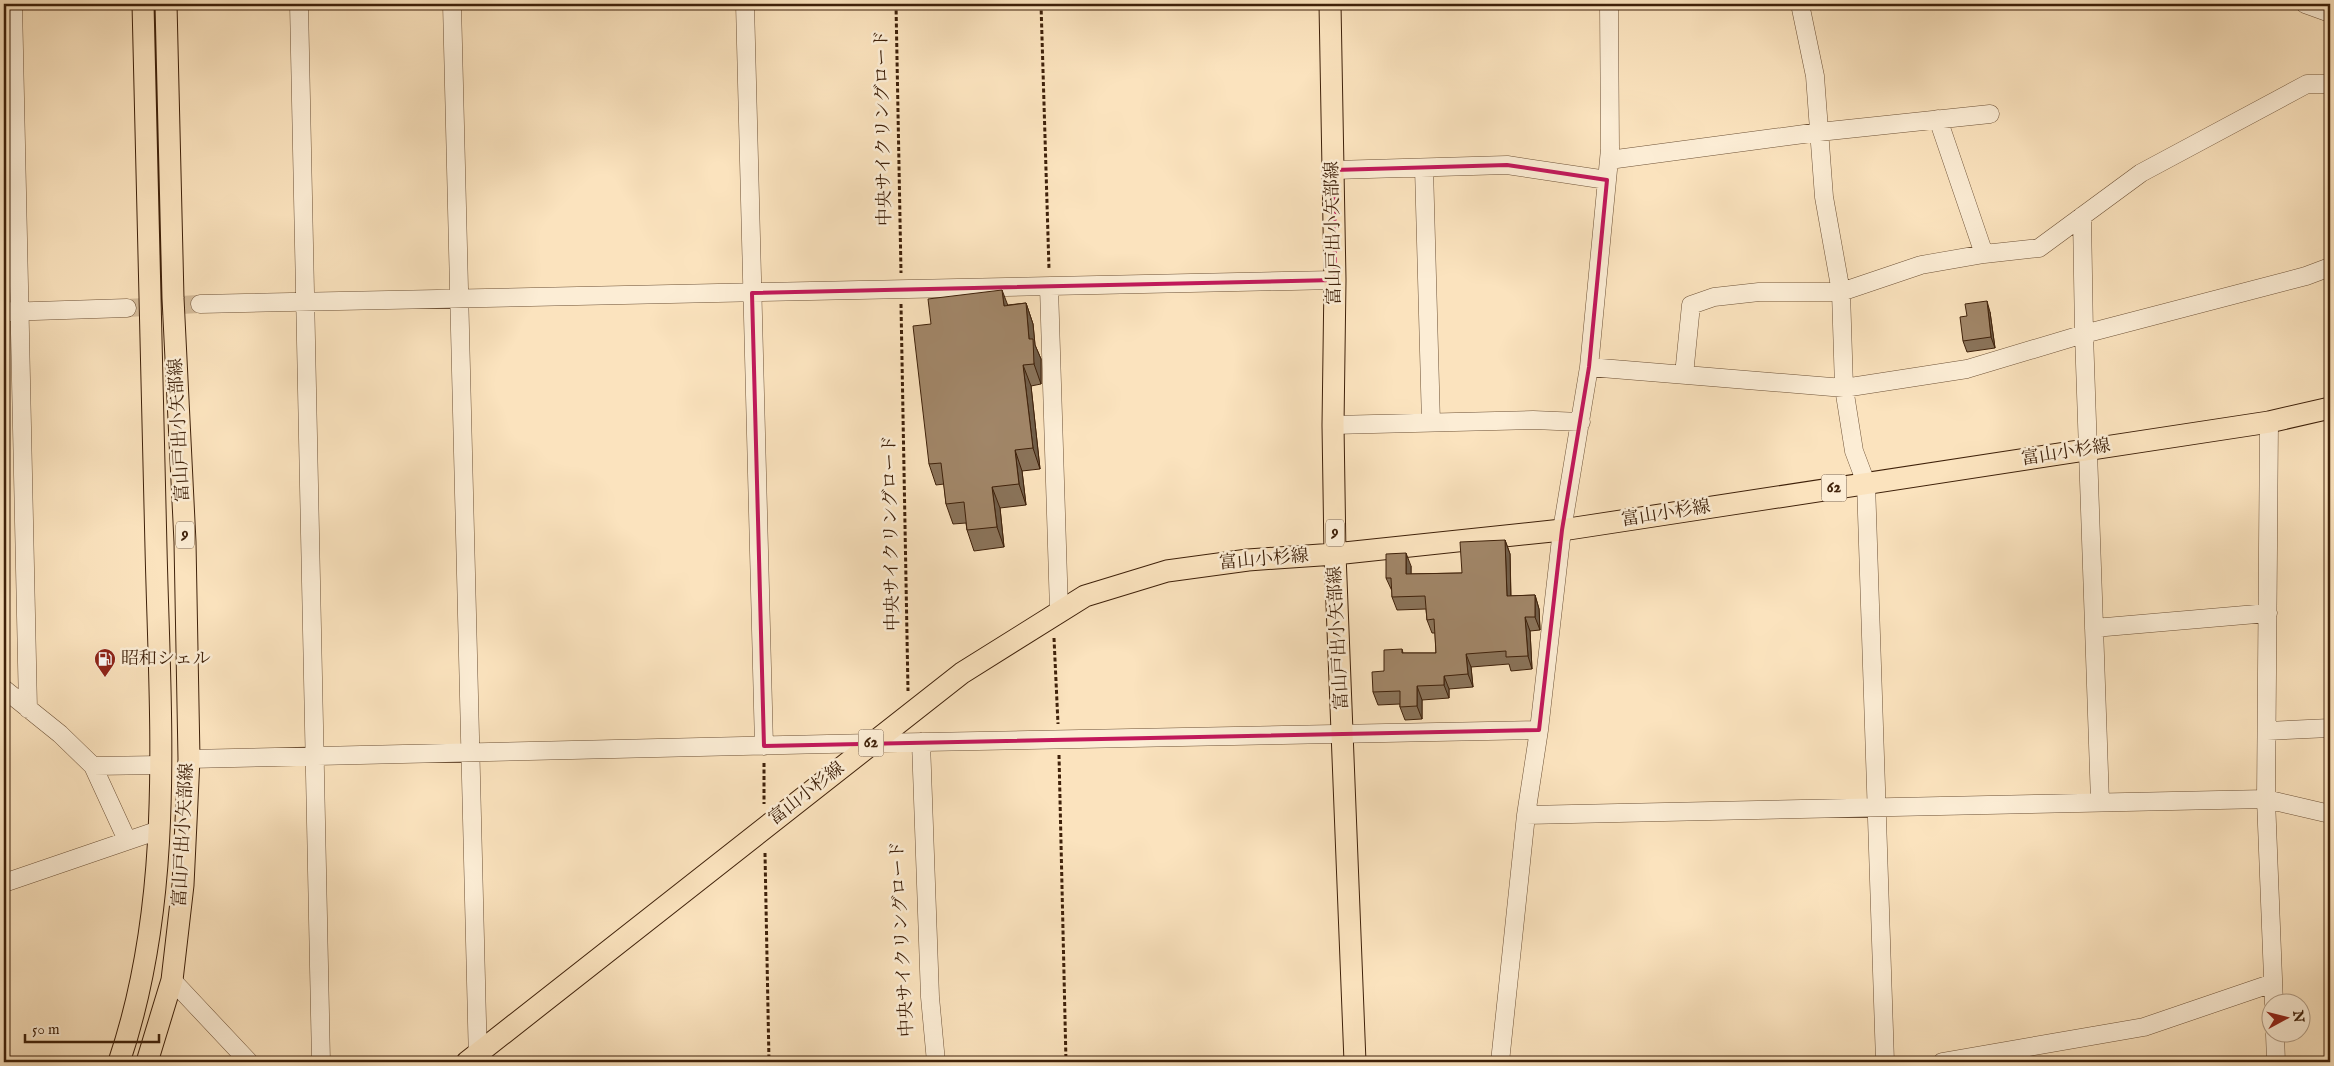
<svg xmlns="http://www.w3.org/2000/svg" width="2334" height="1066" font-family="'IM FELL English','Noto Serif JP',serif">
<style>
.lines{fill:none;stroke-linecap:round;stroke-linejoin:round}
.minor-tunnel{stroke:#d5bc9a;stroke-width:18;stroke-dasharray:18 9;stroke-linecap:butt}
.minor-casing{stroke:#6e5237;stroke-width:19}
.major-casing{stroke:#3f210a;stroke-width:23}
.path{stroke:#3f210a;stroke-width:3;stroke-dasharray:4 2.5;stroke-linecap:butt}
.minor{stroke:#fcedd5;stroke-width:18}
.major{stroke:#fbe3be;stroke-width:21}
.wall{fill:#8a7359;stroke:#3f210a}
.shaded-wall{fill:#715e49;stroke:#3f210a}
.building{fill:#a18668;stroke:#3f210a}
.marked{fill:none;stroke:#c2185b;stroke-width:4;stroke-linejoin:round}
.labels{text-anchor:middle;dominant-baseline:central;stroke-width:5;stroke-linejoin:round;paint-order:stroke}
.shield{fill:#fcedd5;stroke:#785e47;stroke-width:1}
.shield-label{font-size:16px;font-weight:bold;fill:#3f210a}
.street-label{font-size:18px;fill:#3f210a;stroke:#fcedd5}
.poi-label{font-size:18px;fill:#3f210a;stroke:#fcedd5;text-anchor:start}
</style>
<rect width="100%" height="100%" fill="#fbe3be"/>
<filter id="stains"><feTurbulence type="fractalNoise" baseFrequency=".004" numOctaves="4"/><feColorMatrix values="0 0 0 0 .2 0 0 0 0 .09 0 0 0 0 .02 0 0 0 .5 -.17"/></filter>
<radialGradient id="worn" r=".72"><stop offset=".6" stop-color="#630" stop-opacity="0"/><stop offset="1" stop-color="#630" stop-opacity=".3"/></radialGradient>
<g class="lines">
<path class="minor-tunnel" d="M127 308 200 304"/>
<g class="minor-casing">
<path id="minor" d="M13 4 28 709
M299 4 321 1062
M452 4 478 1062
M745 4 764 746
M1800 4 1815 76 1824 197 1841 292 1844 388 1854 451 1866 483 1885 1062
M2305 4 2330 13
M1938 119 1984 254
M1609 160 1819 132 1990 114
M1424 168 1431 423
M1334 170 1507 165 1607 180
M2082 216 2084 334 2100 802
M1049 287 1059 611
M200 304 1335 280
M4 312 127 308
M1589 367 1844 388 1967 369 2084 334 2306 276 2330 267
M1684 375 1691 305 1714 297 1759 292H1841L1921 265 1984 254 2039 248 2141 173 2307 84H2330
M2269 422 2266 799 2274 1004
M1333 425 1533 420 1581 422
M2094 628 2268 613
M4 689 60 734 93 766 127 840
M2267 731 2330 728
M921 742 930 997 936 1062
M189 759 872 743 1539 730
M93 766 161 765
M1526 815 2266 799 2330 814
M4 883 159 830
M172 980 249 1062
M2275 1034 2276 1062
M1500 1062 1526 815 1539 730 1562 530 1589 367 1610 149 1609 4
M1942 1062 2144 1027 2273 983"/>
</g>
<g class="major-casing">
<path id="major" d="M1330 4 1335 280 1333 425 1335 554 1355 1062
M119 1062C175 897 160 720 156 548 152 367 147 185 143 4
M147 1062 172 980 183 885 189 759 185 542 173 298 166 4
M467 1062 962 673 1085 596 1167 571 1248 560 1335 554 1562 530 2269 422 2330 408"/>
</g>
<path class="path" d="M896 4 901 273
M1041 4 1049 269
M2111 4 2124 6V4
M901 304 908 691
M1054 638 1058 724
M1059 755 1066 1062
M764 763V804
M765 853 769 1062"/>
<use href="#minor" class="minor"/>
<use href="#major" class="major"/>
</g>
<path class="wall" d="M1026 303 1033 324 1035 345 1041 359V384L1031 386 1040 469 1022 471 1026 505 1000 508 1004 547 974 551 967 530 966 523 953 524 946 504 944 484 936 485 929 464 1008 305Z
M1990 312 1995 348 1967 352 1963 341Z
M1505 540 1510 554 1511 596 1535 595 1539 609 1540 630 1530 631 1532 669 1511 671 1509 664 1471 667 1473 687 1449 689V698L1422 700V719L1405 720 1400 707V704L1378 705 1373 692 1384 671 1402 649 1403 653H1436L1435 633H1432L1427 620 1426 609 1397 610 1392 597V591L1386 578 1411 566V574L1462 573Z"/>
<path class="shaded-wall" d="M1002 290 1010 311 1004 306Z
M1987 301 1990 312 1995 348 1991 337Z
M1026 303 1033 324 1035 345 1041 359V384L1034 364 1029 339Z
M1023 365 1031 386 1040 469 1033 448Z
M1015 450 1022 471 1026 505 1019 484Z
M992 487 1000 508 1004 547 997 527Z
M1505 540 1510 554 1511 609 1507 596Z
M1406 553 1411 566V588L1406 574Z
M1535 595 1539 609 1540 630 1535 617Z
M1525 617 1530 631 1532 669 1528 656Z
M1466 654 1471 667 1473 687 1468 674Z
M1444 676 1449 689V698L1444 685Z
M1417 686 1422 700V719L1417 706Z"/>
<path class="building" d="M1002 290 1004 306 1026 303 1029 339H1033L1034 364 1023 365 1033 448 1015 450 1019 484 992 487 997 527 967 530 964 502 946 504 941 463 929 464 913 326 931 324 928 299Z
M1987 301 1991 337 1963 341 1960 317 1967 316 1965 304Z
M1505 540 1507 596 1535 595V617H1525L1528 656 1506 657V651L1466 654 1468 674 1444 676V685L1417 686V706L1400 707V691L1373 692 1372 672 1384 671V650L1402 649V653H1436L1434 619 1427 620 1425 596 1392 597 1391 578H1386V554L1406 553V574L1462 573 1460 542Z"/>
<path class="marked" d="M1507 165 1607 180 1589 367 1562 530 1539 730 764 746 752 293 1335 280 1334 170Z"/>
<defs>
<g id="fuel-pin" transform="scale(1.125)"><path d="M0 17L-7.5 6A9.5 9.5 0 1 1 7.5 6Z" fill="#8f2418" stroke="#fcedd5"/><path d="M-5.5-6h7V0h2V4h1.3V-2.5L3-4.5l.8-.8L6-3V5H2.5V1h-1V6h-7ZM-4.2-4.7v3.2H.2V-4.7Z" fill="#fff"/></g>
</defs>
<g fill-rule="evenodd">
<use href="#fuel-pin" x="105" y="659"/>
</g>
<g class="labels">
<g class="shield">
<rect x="1821.5" y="474.5" width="25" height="27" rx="4"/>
<rect x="1326" y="519.5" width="18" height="27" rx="4"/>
<rect x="176" y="521.5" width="18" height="27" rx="4"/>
<rect x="858.5" y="729.5" width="25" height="27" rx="4"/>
</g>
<g class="shield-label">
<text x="1834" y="488">62</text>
<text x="1335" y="533">9</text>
<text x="185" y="535">9</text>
<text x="871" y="743">62</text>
</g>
<g class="street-label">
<text transform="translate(884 128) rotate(-91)">中央サイクリングロード</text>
<text transform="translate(1334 233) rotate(-91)">富山戸出小矢部線</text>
<text transform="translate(180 430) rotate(-93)">富山戸出小矢部線</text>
<text transform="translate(2066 453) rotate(-9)">富山小杉線</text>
<text transform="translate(1666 514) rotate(-9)">富山小杉線</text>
<text transform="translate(892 533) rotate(-91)">中央サイクリングロード</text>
<text transform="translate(1264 560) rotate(-5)">富山小杉線</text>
<text transform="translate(1339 638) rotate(-93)">富山戸出小矢部線</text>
<text transform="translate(807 794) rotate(-38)">富山小杉線</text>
<text transform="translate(184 835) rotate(-87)">富山戸出小矢部線</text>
<text transform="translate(903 939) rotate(-93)">中央サイクリングロード</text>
</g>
<g class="poi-label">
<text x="121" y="659">昭和シェル</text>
</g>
</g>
<rect width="2334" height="1066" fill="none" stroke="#fbe3be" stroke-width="20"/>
<rect x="5" y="5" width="2324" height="1056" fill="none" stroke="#3f210a" stroke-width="2.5"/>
<rect x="10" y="10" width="2314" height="1046" fill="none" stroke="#3f210a"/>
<g transform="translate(2286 1018) rotate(83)"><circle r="24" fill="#fcedd5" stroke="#b09b84"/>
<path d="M0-4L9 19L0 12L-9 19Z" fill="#8f2418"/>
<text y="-8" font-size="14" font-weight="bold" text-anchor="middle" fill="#3f210a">N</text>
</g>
<path d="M25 1034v8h134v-8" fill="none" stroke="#3f210a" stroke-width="2.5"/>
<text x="32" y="1034" font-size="15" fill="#3f210a" stroke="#fcedd5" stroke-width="4" paint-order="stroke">50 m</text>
<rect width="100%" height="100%" filter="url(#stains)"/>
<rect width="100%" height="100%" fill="url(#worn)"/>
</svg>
